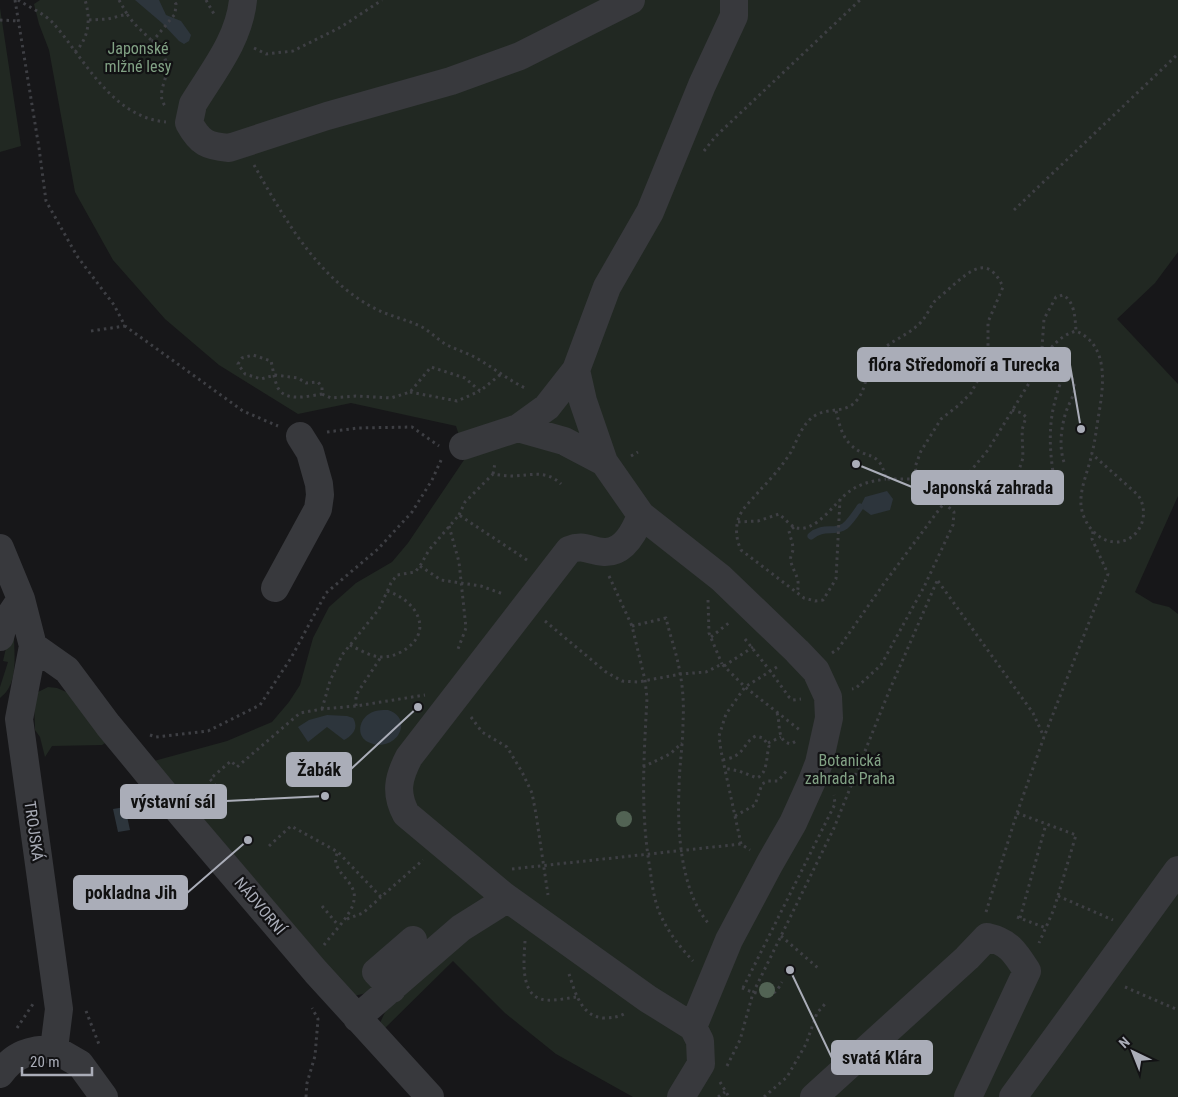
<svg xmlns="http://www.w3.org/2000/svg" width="1178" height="1097" font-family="'Roboto Condensed',sans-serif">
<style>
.green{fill:#212822}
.water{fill:#2d353c}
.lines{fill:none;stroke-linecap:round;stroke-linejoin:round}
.stream{stroke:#2d353c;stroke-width:7}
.path{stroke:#3e3f44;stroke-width:3;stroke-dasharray:2.5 4;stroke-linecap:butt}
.minor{stroke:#38393d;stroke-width:28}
.tree{fill:#526354}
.labels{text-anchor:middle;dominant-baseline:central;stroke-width:4.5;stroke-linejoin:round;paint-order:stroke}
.park-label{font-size:16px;fill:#82a285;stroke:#121214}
.street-label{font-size:16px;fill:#aaadb8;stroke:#121214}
.leader{fill:none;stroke:#aaadb8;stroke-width:2}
.callout-dot{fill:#aaadb8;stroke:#121214;stroke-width:2}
.callout{fill:#aaadb8;stroke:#aaadb8;stroke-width:2}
.callout-label{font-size:18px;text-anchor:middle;font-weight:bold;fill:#111}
</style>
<rect width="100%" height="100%" fill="#171719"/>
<path class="green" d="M40 0H1178V252L1155 283 1117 319 1178 384V496L1135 592 1153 603 1169 607 1178 614V1097H633L556 1054 505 1013 453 961 383 1030 379 1025 387 1008 371 992 354 996 154 761 227 741 272 722 289 702 300 685 313 638 329 607 356 583 392 562 408 543 466 457 456 426 351 403 298 414 219 365 165 319 113 260 75 192 49 50 39 24 34 4Z
M0 8 21 146 0 152Z
M9 635H14C14 656 19 684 0 698V687L8 662 3 661Z
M48 687 57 688 71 694 107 742 102 745 52 746 45 757 40 737 35 730 34 699 38 692Z"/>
<path class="water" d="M135 0H159L166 15 181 21 191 35 189 41 184 44 179 41 162 23Z
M887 491 893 499 890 510 871 515 860 507 865 497Z
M388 710C416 719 395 755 368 742 356 736 359 720 369 714 374 710 382 710 388 710Z
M327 715 347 716 353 718C359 728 353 735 344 740L327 727 308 742 298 727 309 720Z
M125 807 130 830 118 832 113 809Z"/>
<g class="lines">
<path class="stream" d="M811 536C824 525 834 534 845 526 851 521 856 513 860 507"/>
<path class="path" d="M15 0 39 148 46 201 77 256 114 305 125 326 243 411 278 426
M18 0C29 7 45 14 53 23 85 59 111 117 166 122
M119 0 127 14
M206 0 214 14
M0 20 18 21
M89 20 108 19 127 14C138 31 158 42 165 59 173 76 153 92 166 107
M152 42 175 14 176 4 173 0
M254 48 266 54 293 51 341 27 382 0
M75 52C89 38 91 19 85 0
M704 151 715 137 860 0
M254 165C284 218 317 277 372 307 388 316 406 319 422 327 431 332 438 340 447 345 457 350 468 353 478 359 495 369 510 381 527 389
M1014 210 1178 54
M91 331 125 326
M1050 349C1056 353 1065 357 1067 364 1069 372 1064 376 1061 382 1058 388 1056 398 1054 405 1047 434 1051 465 1057 494
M1048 352 1042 347 1044 319 1056 297 1063 295C1075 302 1075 318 1076 331
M410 392 457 401 480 391
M322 394C308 396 284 403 277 386 274 378 273 369 271 361L253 355 242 358 238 364 245 374 261 379 275 375 298 378 306 383 318 382 322 387V394L331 398 356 396 391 398 410 392 431 367 465 378 480 391 501 374
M1012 410 1022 413 1026 417 1022 430 1023 458 1018 473 1017 483 1022 493
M836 411C839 422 841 434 849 443 866 462 879 447 886 479H918
M327 432 358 428 412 427 439 446
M631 456 638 452
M1064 462C1059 447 1061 430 1065 415 1069 400 1081 390 1070 375L1067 374
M493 474 495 463
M840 499 836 579 823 600 815 601 804 598 741 550C736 539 735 528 739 517 743 507 753 499 760 490 771 479 782 466 791 452 798 439 802 423 816 415 830 407 846 414 857 400 867 388 866 370 874 358 886 342 906 337 919 324 926 318 929 309 934 302 939 297 946 292 951 287 971 270 988 254 1003 287L988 322V346L979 378 971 393 959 405 941 419 921 451 915 467 918 479 954 512 953 525 924 587 881 665 856 688 852 689
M459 515 465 502 493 474C500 475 507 476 514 476 532 475 547 470 561 484
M738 522 758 521 779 514C784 518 789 524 794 527 815 536 836 500 850 491 861 483 873 481 886 479
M449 526 459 562 466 628 458 649
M794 527 789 531C790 536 792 541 793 547 794 552 789 556 791 562 794 574 801 578 797 593
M420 566 441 580 481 586 503 594
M609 576 632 626 645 680 647 698C644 756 640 811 650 869 652 884 654 900 660 914 668 932 680 947 693 961
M938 581 1033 713 1044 737
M708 600 709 633 722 664
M545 621 606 672 622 681 638 682 681 674 706 672 722 664 745 687 801 731
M632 626 666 618C670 636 677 654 680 673 683 688 684 706 683 722 683 745 679 767 679 790 677 831 681 892 709 924
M711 637 730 622
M745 639 771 672 789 697 793 700 801 699
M350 645C360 650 371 657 382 657 389 657 395 655 401 652 436 633 417 600 387 591
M832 653 838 649 885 582 944 503 988 450 1050 349C1058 340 1065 334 1076 331 1111 346 1103 389 1098 419 1096 431 1095 442 1092 453 1089 468 1082 483 1081 498 1079 517 1094 541 1115 542 1140 542 1151 514 1138 495L1092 454
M724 666 753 647
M356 706V695L381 657
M322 709 330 681 342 655 379 609 391 583 397 575 415 572 420 566 429 550 459 515 530 562
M777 713C781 725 776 741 791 744L798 740
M471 717 482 732 507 747 522 772 532 793 536 814 548 895
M150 735 156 737 208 731 260 705 291 658 326 593 378 549 412 512 432 480 442 458
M768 743 781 737
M723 760C726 759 732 758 735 756 744 752 746 740 756 736L763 738 769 746C766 757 768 773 757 778L739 771 724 768
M643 767 670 754 682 743
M216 786 210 779 231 761 237 767 300 713 322 709 356 706 425 695
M1017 813 1076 835 1054 909 1039 943
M735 816 755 805 762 784 768 781H778L788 769
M741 844 721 751 719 736 726 714 745 687 777 667
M269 846 291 826 338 852 381 897 423 860
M512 869 741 844 750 850
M1058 896 1113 920
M322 906 338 925
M986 912 1017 813 1044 737 1108 574 1092 539 1093 531
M1017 917 1046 928
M1020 918 1046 824
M347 919 363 913 381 897
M781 936 818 968
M525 941C524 959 519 998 546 1000 556 1001 567 998 577 997
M324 945C332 934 353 913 354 900 358 880 327 871 338 852
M569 974C575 992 581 1016 603 1018 612 1018 619 1017 626 1013
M1125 987 1178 1010
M742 988C751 992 765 997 775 992 778 990 780 985 782 982
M743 988 835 804 834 795
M86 1011 100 1047
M17 1028 33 1004
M727 1066 740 1040 753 993 834 828 890 689 937 581
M720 1082 729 1097
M306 1097 307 1083 315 1056 318 1019 312 1008
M718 1097 725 1092
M764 1097 787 1077 806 1044 817 1013 825 1004"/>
<path class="minor" d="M243 0C239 40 213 71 193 104L189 123C200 143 207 146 229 148L327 116 451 81 520 56 631 0
M576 370 583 401 604 462
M518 428 564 441 604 462 641 515 721 578 797 651 816 671 828 697 829 718 819 763 812 781 793 823 770 863 729 940 693 1027
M463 446 518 428 547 407 576 370 607 287 650 212 702 85 734 16V0
M641 515C635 531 624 553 604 552 589 551 584 544 569 550L409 757C398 778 395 793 406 814L504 896 648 999 693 1027 700 1041 701 1064 681 1097
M0 548 21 599 33 646 19 719 59 1009 54 1049
M275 588 318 509 320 495 319 484 310 452 300 436
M0 637 3 626 21 599
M33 646 67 670 108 725 183 816 316 972 430 1097
M392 989 376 972 413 940
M357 1018 461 928 496 906 504 896
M54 1049 80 1064 104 1097
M0 1074C14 1054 31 1049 54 1049
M814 1097 967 958 987 937C1009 942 1015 952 1027 971L968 1097
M1013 1097 1178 870"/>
</g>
<g class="tree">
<circle cx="624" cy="819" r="8"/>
<circle cx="767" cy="990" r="8"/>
</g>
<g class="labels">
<g class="park-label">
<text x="138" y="48">Japonské<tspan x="138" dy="18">mlžné lesy</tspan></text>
<text x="850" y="760">Botanická<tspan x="850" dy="18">zahrada Praha</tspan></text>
</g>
<g class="street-label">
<text transform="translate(34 831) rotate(82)">TROJSKÁ</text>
<text transform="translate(260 906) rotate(50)">NÁDVORNÍ</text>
</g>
</g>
<path class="leader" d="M1081 429L1070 365M856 464L912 487M418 707L351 769M325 796L226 801M248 840L187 893M790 970L832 1058"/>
<g class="callout-dot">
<circle cx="1081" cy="429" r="5"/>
<circle cx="856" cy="464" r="5"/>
<circle cx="418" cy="707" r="5"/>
<circle cx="325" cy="796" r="5"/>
<circle cx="248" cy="840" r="5"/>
<circle cx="790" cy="970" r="5"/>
</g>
<g class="callout">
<rect x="858" y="348" width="212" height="33" rx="5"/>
<rect x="912" y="471" width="151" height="33" rx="5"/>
<rect x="287" y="753" width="64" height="33" rx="5"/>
<rect x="121" y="785" width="105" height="33" rx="5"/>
<rect x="74" y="876" width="113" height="33" rx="5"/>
<rect x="832" y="1041" width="100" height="33" rx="5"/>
</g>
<g class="callout-label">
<text x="964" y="371">flóra Středomoří a Turecka</text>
<text x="988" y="494">Japonská zahrada</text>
<text x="319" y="776">Žabák</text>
<text x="173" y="808">výstavní sál</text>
<text x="131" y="899">pokladna Jih</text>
<text x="882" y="1064">svatá Klára</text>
</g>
<g transform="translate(1133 1052) rotate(317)" stroke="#121214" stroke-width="4" paint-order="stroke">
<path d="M0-4L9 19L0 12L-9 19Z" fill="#aaadb8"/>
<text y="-8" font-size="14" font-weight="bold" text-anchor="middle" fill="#aaadb8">N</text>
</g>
<path d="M22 1067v8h70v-8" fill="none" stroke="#aaadb8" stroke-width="2.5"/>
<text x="30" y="1067" font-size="15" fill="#aaadb8" stroke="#121214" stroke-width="4" paint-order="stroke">20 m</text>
</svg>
